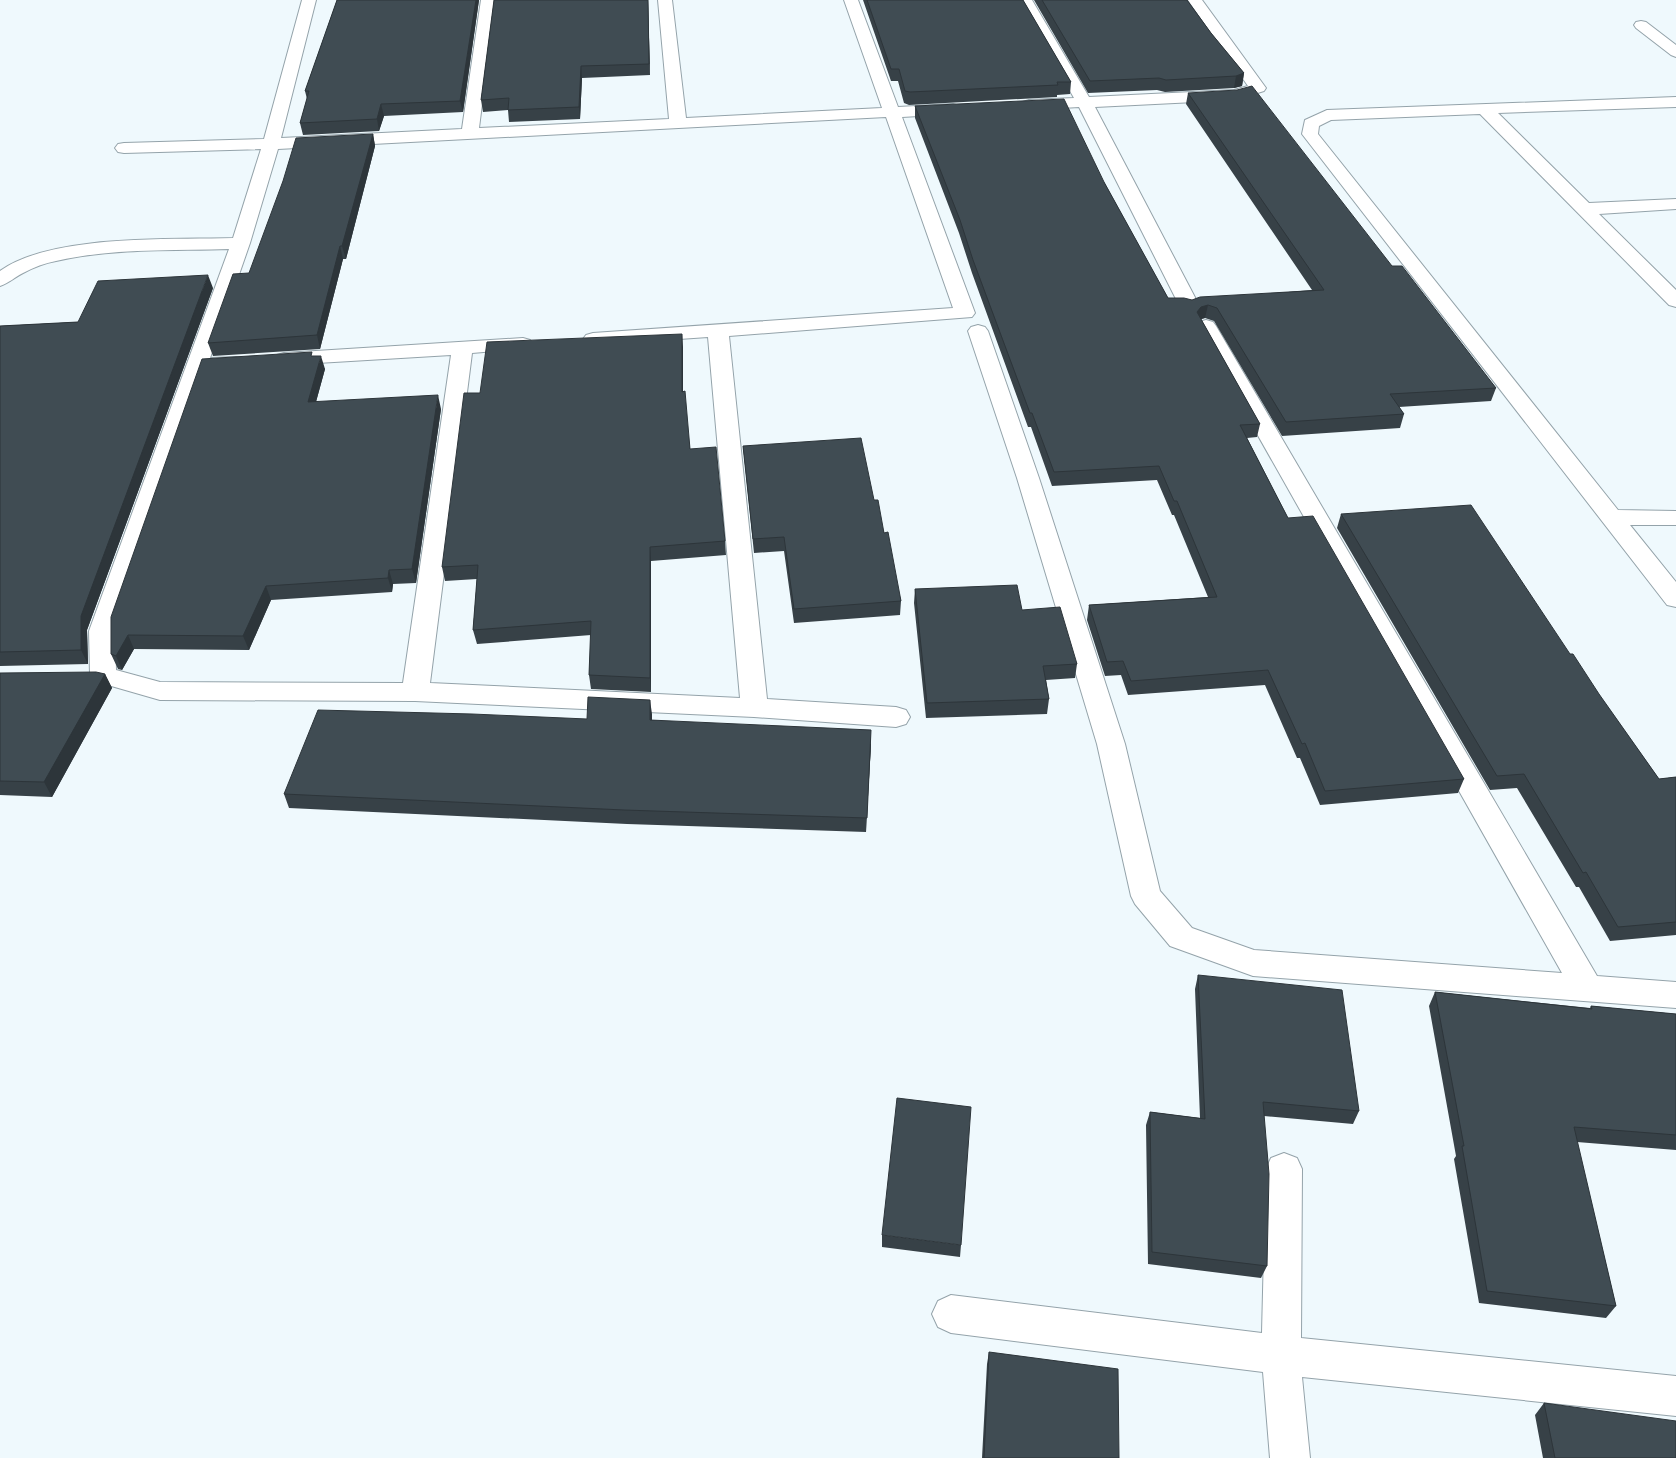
<svg xmlns="http://www.w3.org/2000/svg" width="1676" height="1458" font-family="'Source Serif 4',serif">
<style>
.lines{fill:none;stroke-linecap:round;stroke-linejoin:round}
.street-casing{stroke:#94a3aa;stroke-width:2}
.street{fill:#fff;fill-rule:evenodd}
.wall{fill:#374147}
.shaded-wall{fill:#2d353a}
.building{fill:#404c53;stroke:#2d353a}
</style>
<rect width="100%" height="100%" fill="#eff9fd"/>
<g class="lines">
<g class="street-casing">
<path id="street" d="M302 0H316L281 138 462 129 481 0H495L479 128 669 119 658 0H672L686 118 882 108 844 0H858L898 107 953 104 959 106 961 109 959 112 953 114 902 117 975 313 972 317 729 336 767 699 896 707 906 710 910 717 906 724 896 727 754 717 415 701 160 700 94 681 90 675 89 631 229 249C172 251 112 248 56 261 45 263 34 267 23 273 15 277 9 283 0 286V271C51 234 170 240 233 238L261 149 124 153 118 152 115 148 118 144 124 143 264 139ZM886 117 953 308 593 333 586 335 583 339 586 343 593 345 708 337 740 698 430 683 472 353 530 348 533 344 530 340 523 338 284 353 277 355 274 359 277 363 284 365 451 355 403 683 160 682 116 670 115 631 205 371 243 367 246 363 243 359 236 357 210 358 250 243 278 149Z
M1018 0H1032L1089 97 1234 90 1248 86 1188 0H1202L1266 88 1264 91 1235 100 1095 107 1199 305 1196 309 1189 311 1182 309 1179 305 1079 107 1029 110 1023 108 1021 105 1023 102 1029 100 1074 98Z
M1641 21 1646 22 1676 45V57L1671 55 1636 28 1634 25 1636 22Z
M1676 97V107L1498 113 1589 203 1676 199V209L1599 214 1676 290V307L1669 305 1480 114 1331 120 1319 126 1318 134 1618 510 1676 511V525H1630L1676 582V607L1667 605 1302 134 1305 120 1327 110Z
M1206 320 1213 322 1216 326 1597 976 1676 982V1008L1253 976 1170 946 1135 904 1131 896 1097 744 1017 478 968 331 971 327 978 325 985 327 988 331 1039 478 1125 744 1160 891 1192 928 1254 950 1562 973 1196 326 1199 322Z
M1284 1153 1297 1158 1302 1169 1301 1338 1676 1376V1416L1302 1377 1310 1458H1270L1263 1372 951 1333 938 1327 932 1314 938 1301 951 1295 1262 1333 1266 1169 1271 1158Z"/>
</g>
<use href="#street" class="street"/>
</g>
<path class="wall" d="M337 0H479L463 112 384 116 379 131 303 135 300 123 307 99 305 91Z
M494 0H648L650 75 582 78 580 119 509 122 508 110 483 112 481 100Z
M863 0H1023L1071 82 1070 94 1057 95V97L909 105 904 103 898 81H891Z
M1034 0H1187L1211 33 1244 73 1242 86 1234 88 1165 92 1157 90 1088 93Z
M1188 93 1392 266 1496 388 1491 401 1399 407 1404 414 1400 428 1282 436 1214 321 1205 318 1201 319 1260 424 1257 437 1247 438 1288 518 1464 779 1458 793 1320 805 1300 758H1297L1265 685 1128 695 1121 675 1105 676 1087 620 1089 605 1208 597 1174 515H1172L1157 480 1052 486 1031 427H1028L972 273 959 233 915 118V106L1104 182 1168 298 1192 300 1312 290 1186 104Z
M373 134 375 146 346 259H343L320 349 213 356 208 343 249 273Z
M213 288 87 630 88 664 0 666V326L78 322Z
M683 347V392L690 449 725 541 726 555 651 561V692L591 689 589 675 591 635 477 644 473 630 477 579 445 581 442 567 480 393Z
M313 356 325 369 316 402 441 409 416 583 393 584 392 592 271 600 249 650 134 649 122 670 118 669 111 654Z
M743 446 874 500 884 533 901 601 900 615 794 623 784 551 754 553Z
M1341 514 1570 654 1659 779 1676 777V935L1610 941 1579 887H1576L1517 788 1490 790 1337 528Z
M915 589 1022 610 1077 664 1075 678 1046 680 1049 699 1047 714 926 718 914 603Z
M0 673 105 674 112 688 52 797 0 795Z
M652 714V720L871 744 866 832 627 824 289 808 284 794 587 719Z
M1198 975 1359 1111 1353 1124 1264 1116 1267 1266 1261 1278 1148 1264 1146 1125 1150 1112 1200 1118 1195 989Z
M1435 992 1590 1008 1591 1006 1676 1014V1150L1577 1142 1616 1306 1606 1318 1479 1303 1454 1159 1456 1156 1429 1006Z
M882 1235 961 1245 960 1257 882 1247Z
M989 1352 1119 1458H982L987 1364Z
M1544 1403 1676 1458H1543L1535 1415Z"/>
<path class="shaded-wall" d="M476 0H479L463 112 460 101Z
M648 0 650 75 649 64Z
M581 66 582 78 580 119 579 107Z
M1244 73 1242 86 1234 88 1236 76Z
M381 104 384 116 379 131 377 119Z
M373 134 375 146 346 259 342 246Z
M340 246 343 259 320 349 317 335Z
M208 275 213 288 87 630 88 664 81 650V616Z
M1208 305 1205 318 1198 320 1197 312 1201 307Z
M682 334 683 347V405L682 392Z
M321 356 325 369 312 416 308 402Z
M438 395 441 409 416 583 412 569Z
M650 547 651 561V692L650 678Z
M389 570 393 584 392 592 388 578Z
M266 586 271 600 249 650 243 636Z
M128 635 134 649 122 670 116 656Z
M105 674 112 688 52 797 44 782Z
M650 700 652 714V734L650 720Z
M871 730V744L866 832 867 818Z"/>
<path class="building" d="M337 0H476L460 101 381 104 377 119 300 123 309 91H305Z
M494 0H648L649 64 581 66 579 107 508 110 509 98 481 100Z
M867 0H1023L1071 82H1057L1058 85 910 92 905 91 899 69H891Z
M1042 0H1187L1211 33 1244 73 1236 76 1166 80 1159 78 1090 81Z
M1252 86 1392 266H1402L1496 388 1390 394 1404 414 1286 422 1217 308 1208 305 1201 307 1197 312 1260 424 1240 425 1288 518 1313 516 1464 779 1325 791 1305 743 1302 744 1268 670 1131 681 1123 661 1107 662 1089 605 1217 597 1177 501H1174L1159 466 1054 472 1032 413H1030L973 260 960 220 915 106 1064 99 1104 182 1168 298H1184L1192 300 1200 297 1324 290 1188 93 1237 90Z
M373 134 342 246H340L317 335 208 343 233 274 249 273 283 181 296 138Z
M208 275 81 616V650L0 652V326L78 322 98 281Z
M682 334V392L685 391 690 449 716 447 725 541 650 547V678L589 675 591 621 473 630 478 565 442 567 464 393H480L487 342Z
M312 352 311 356H321L308 402 438 395 412 569 389 570 388 578 266 586 243 636 128 635 116 656 111 654V617L202 359Z
M861 438 874 500H878L884 533 888 532 901 601 794 609 784 537 753 539 743 446Z
M1471 505 1570 654H1573L1599 694 1659 779 1676 777V922L1618 927 1586 872 1583 873 1524 774 1497 776 1341 514Z
M1017 585 1022 610 1060 607 1077 664 1043 666 1049 699 927 703 915 589Z
M96 672 105 674 44 782 0 781V673Z
M588 697 650 700V720L871 730 867 818 624 810 284 794 318 710 472 714 587 719Z
M1198 975 1342 990 1359 1111 1263 1102 1269 1174 1267 1266 1152 1252 1150 1112 1205 1119Z
M1435 992 1592 1009 1591 1006 1676 1014V1135L1574 1127 1616 1306 1487 1291 1462 1146H1464Z
M897 1098 971 1107 961 1245 882 1235Z
M989 1352 1118 1369 1119 1458H984Z
M1544 1403 1676 1421V1458H1555Z"/>
</svg>
